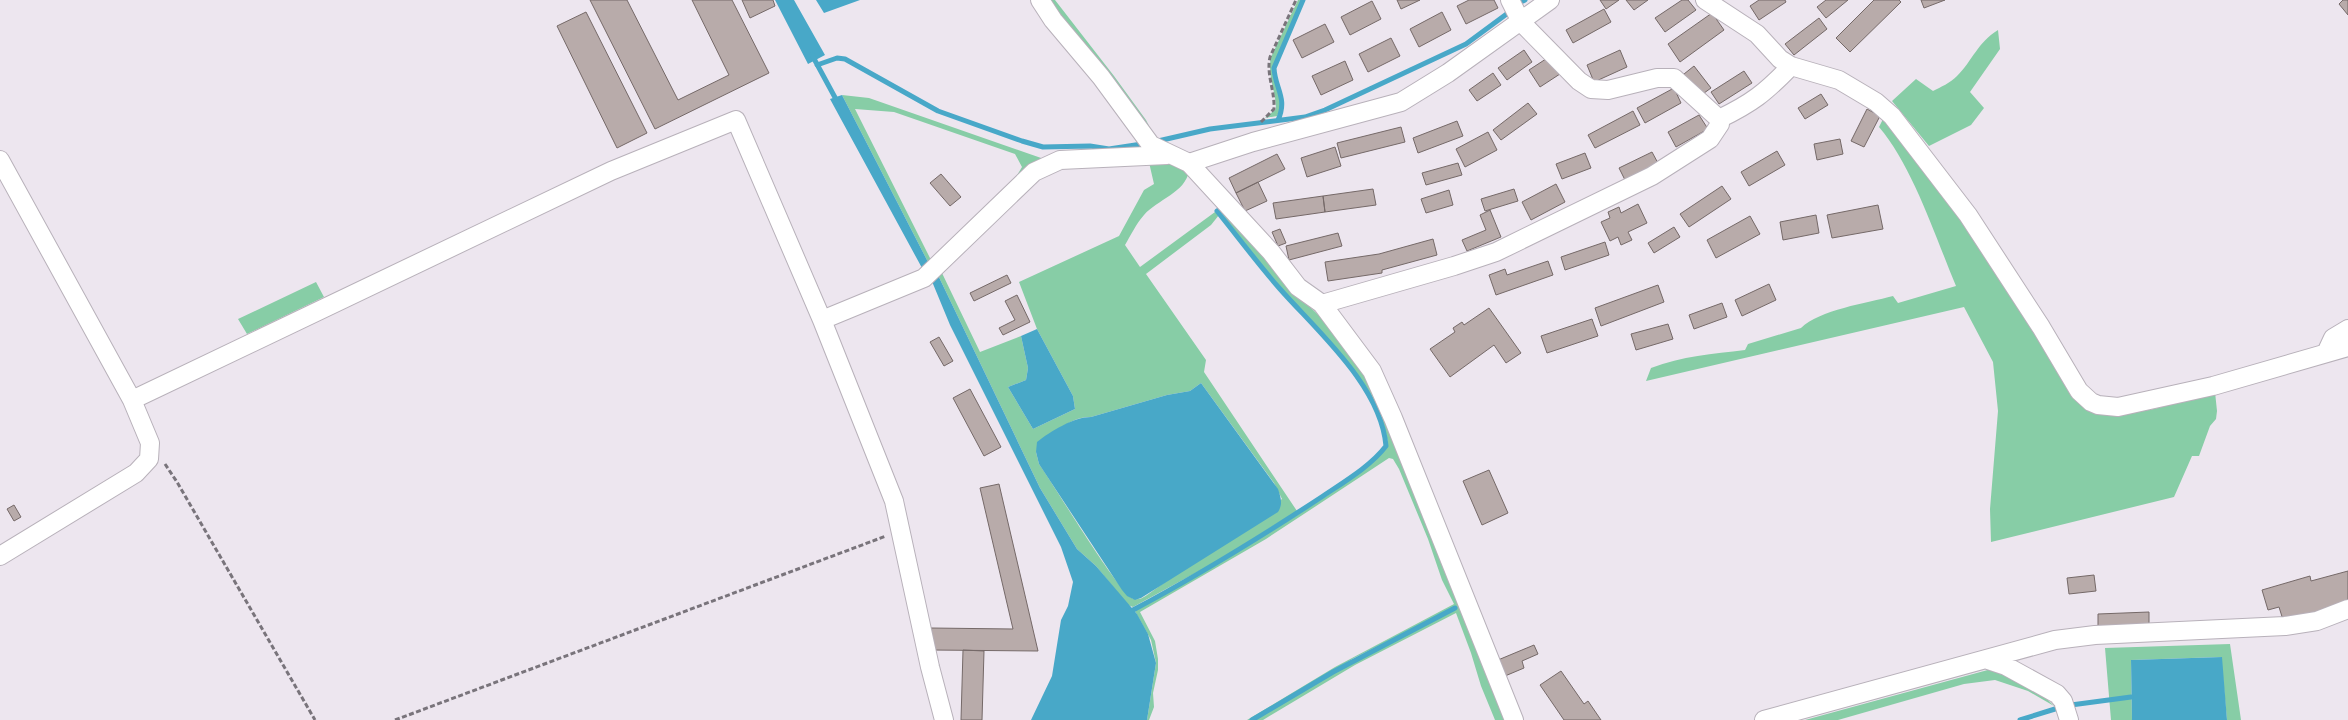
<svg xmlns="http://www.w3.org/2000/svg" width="2348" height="720" font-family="'Space Grotesk',sans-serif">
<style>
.green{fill:#87cda6;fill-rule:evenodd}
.water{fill:#48a8c8}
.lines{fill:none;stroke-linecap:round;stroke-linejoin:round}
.stream{stroke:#48a8c8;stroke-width:5}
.building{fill:#b8abaa;stroke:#756968}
.minor-casing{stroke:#b8b1ba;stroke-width:20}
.path{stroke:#79747b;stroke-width:3;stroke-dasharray:5 2.5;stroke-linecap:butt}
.minor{stroke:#fff;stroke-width:18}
</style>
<rect width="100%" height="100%" fill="#ede6ef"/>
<path class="green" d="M1046 0H1055L1114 76 1146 120 1155 138Z
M1298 0H1302L1273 67C1273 84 1287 100 1277 116L1265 118 1276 109C1276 91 1267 75 1271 57Z
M1998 30 2000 49 1970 92 1984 108 1971 125 1929 146 1892 101 1916 79 1933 91C1941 87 1950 83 1957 76 1973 60 1977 43 1998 30Z
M842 95 869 98 1044 159 1010 187 1022 167 1015 154 894 112 855 109 931 260 928 262Z
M1884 117 1899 131 2099 413C2134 419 2180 401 2215 392L2217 411 2216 419 2210 426 2199 456H2192L2174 497 1991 542 1990 509 1998 411 1993 362 1964 307 1646 381 1651 368C1682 356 1713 354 1745 350L1748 344 1801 328C1819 310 1867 303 1893 296L1898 303 1956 286C1935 236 1913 167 1879 127Z
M1158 157 1189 171C1185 193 1158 199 1144 215 1136 224 1131 235 1125 245L1140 267 1215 212 1219 215 1211 225 1146 274 1206 360 1204 372 1297 511 1221 559 1133 607 1128 605 1096 566 1077 549 1040 488 937 273 941 271 980 352 1021 336 1028 368 1026 380 1008 387 1033 429 1075 409 1073 396 1037 329 1019 282 1119 236 1144 190 1154 184 1148 158ZM1201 383 1274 483 1282 499 1154 590C1148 594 1141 601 1134 599 1120 596 1053 483 1039 464L1036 452C1051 437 1068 416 1091 417L1167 395 1190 391Z
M1223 209 1299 297 1325 321 1366 374 1479 648 1504 720H1495L1481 686 1471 653 1456 613 1355 665 1263 720H1254L1334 673 1456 609V607L1354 658 1250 720H1247L1335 667 1454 604 1442 580 1428 539 1399 469 1393 459 1389 458 1266 539 1140 612 1155 641 1158 659V670L1153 693 1154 707 1149 720H1147L1156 663 1151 640 1135 611C1170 592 1381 472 1387 445 1389 438 1384 430 1382 423 1362 366 1317 331 1279 285 1258 261 1239 236 1220 211Z
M316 282 324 297 247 334 238 319Z
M2230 644 2241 720H2227L2221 657 2131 660 2132 720H2111L2105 648Z
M1995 668 2039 691 2054 706 2028 691 1995 680 1964 684 1838 720H1805Z"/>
<path class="water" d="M775 0H794L825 55 808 64Z
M816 0H860L824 13Z
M842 95 928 262 922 268 830 99Z
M937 273 1040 488 1077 549 1096 566 1137 614 1148 634 1156 663 1147 720H1031L1052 676 1061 620 1068 606 1073 582 1061 547 950 325 931 279Z
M1037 329 1073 396 1075 409 1033 429 1008 387 1026 380 1028 368 1021 336Z
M1201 383 1278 489C1281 498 1283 504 1278 512L1141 598 1135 600 1127 596 1122 590 1039 464 1036 452 1037 442C1051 431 1074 417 1091 417L1167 395 1190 391Z
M2222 657 2227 720H2132L2131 660Z"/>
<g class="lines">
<path class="stream" d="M1523 1 1525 0
M812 55 838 103
M817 65 837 58 845 59 938 111 1022 141 1043 147 1090 146 1109 149 1142 144
M1278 120C1288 98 1275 89 1274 68L1303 0
M1158 141 1210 129 1305 117 1325 110 1466 44 1508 13
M1133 610C1197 576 1259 538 1320 498 1342 483 1370 467 1386 446 1381 386 1318 332 1280 289 1258 264 1238 237 1217 211L1220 209
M2071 705 2131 697
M1252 720 1333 672 1455 608
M2020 720 2055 709"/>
</g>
<path class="building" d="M590 0H627L678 100 729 75 692 0H732L769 73 655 129Z
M742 0H773L775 6 750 18Z
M1397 0H1420L1401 9Z
M1469 0H1494L1498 8 1466 24 1457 6Z
M1600 0H1619L1606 9Z
M1626 0H1648L1634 10Z
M1682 0H1688L1696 10 1665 32 1655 18Z
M1759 0H1785L1786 2 1759 20 1750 6Z
M1826 0H1848L1826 18 1817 7Z
M1874 0H1899L1901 2 1850 52 1836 38Z
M1921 0H1945L1924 8Z
M2343 0H2348V15L2339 4Z
M1372 1 1381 19 1350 35 1341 17Z
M1604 9 1611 22 1573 43 1566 30Z
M586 12 647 133 617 148 557 26Z
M1442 12 1451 30 1419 47 1410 29Z
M1712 13 1724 30 1680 62 1668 44Z
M1819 18 1827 29 1794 55 1785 44Z
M1325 24 1334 42 1302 58 1293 40Z
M1391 38 1400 56 1368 72 1359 54Z
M1524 50 1532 62 1507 80 1498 68Z
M1620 50 1627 67 1594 82 1587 65Z
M1552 55 1563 72 1540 87 1529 70Z
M1345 61 1353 80 1321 95 1312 76Z
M1694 66 1711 88 1700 96 1684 74Z
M1744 71 1752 83 1719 104 1711 92Z
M1493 73 1501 85 1477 101 1469 90Z
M1674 88 1681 103 1645 123 1637 108Z
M1821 94 1828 105 1805 119 1798 108Z
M1528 103 1537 114 1501 140 1493 130Z
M1867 109 1880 116 1864 147 1851 141Z
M1633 111 1640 125 1595 148 1588 135Z
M1699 115 1708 129 1676 147 1668 132Z
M1457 121 1463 136 1418 153 1413 138Z
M1401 127 1405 142 1341 158 1337 143Z
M1488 132 1497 150 1465 167 1456 149Z
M1840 139 1843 154 1817 160 1814 144Z
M1335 147 1341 166 1307 177 1301 158Z
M1777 151 1785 165 1749 186 1741 172Z
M1652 152 1659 165 1626 182 1619 168Z
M1585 153 1591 168 1562 179 1556 164Z
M1277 154 1285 169 1236 193 1229 178Z
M1458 163 1462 175 1426 185 1422 173Z
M941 174 961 197 950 206 930 183Z
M1258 182 1267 201 1245 211 1236 193Z
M1556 184 1565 202 1531 220 1522 202Z
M1722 186 1731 199 1689 227 1680 214Z
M1373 189 1376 205 1325 212 1323 196Z
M1514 189 1518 201 1485 211 1481 199Z
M1449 190 1453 205 1426 213 1421 199Z
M1323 196 1325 212 1276 219 1273 203Z
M1638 204 1647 223 1628 232 1632 240 1621 245 1618 237 1610 241 1601 222 1610 218 1608 212 1619 207 1621 213Z
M1878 205 1883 229 1832 238 1827 215Z
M1490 210 1501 237 1467 251 1462 240 1486 230 1480 215Z
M1816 215 1819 233 1783 240 1780 222Z
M1750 216 1760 234 1716 258 1707 240Z
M1674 227 1680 237 1654 253 1648 243Z
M1280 229 1286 243 1278 246 1272 232Z
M1338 233 1342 246 1289 260 1286 246Z
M1433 239 1437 255 1382 270V273L1328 281 1325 262 1379 254Z
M1605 242 1609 255 1565 270 1561 257Z
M1548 261 1553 275 1496 295 1489 275 1505 269 1507 275Z
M1007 275 1011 283 974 301 970 293Z
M1769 284 1776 300 1742 316 1735 300Z
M1658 285 1664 302 1601 326 1595 308Z
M1017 295 1030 322 1003 335 999 328 1015 320 1005 301Z
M1722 303 1727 317 1694 329 1689 315Z
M1489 308 1521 353 1506 363 1494 345 1450 377 1430 349 1455 332 1453 328 1462 322 1464 325Z
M1592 319 1598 336 1547 353 1541 336Z
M1668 324 1673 339 1636 350 1631 334Z
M939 337 953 361 944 366 930 342Z
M970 389 1001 447 984 456 953 398Z
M1489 470 1508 513 1482 525 1463 481Z
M999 484 1038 651 931 650V628L1013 629 980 488Z
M14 505 21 517 14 521 7 509Z
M2348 571V604L2284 623 2279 607 2268 610 2262 590 2310 576 2311 581Z
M2094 575 2096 591 2069 594 2067 578Z
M2149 612V629L2098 630V614Z
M1534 645 1538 654 1522 661 1524 668 1505 676 1498 660Z
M963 650 984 651 982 720H961Z
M1561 671 1584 704 1588 701 1601 720H1564L1540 685Z"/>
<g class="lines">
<g class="minor-casing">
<path id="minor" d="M1040 0 1053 20 1101 77 1151 145 1189 163 1271 252 1298 287 1322 304 1372 371 1393 418 1514 720
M1705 0 1757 34 1780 59 1791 66 1839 80 1876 102 1892 116 1968 215 2041 327 2079 391 2091 402 2098 405 2118 407 2213 386 2348 347
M1719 119C1752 103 1765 93 1791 66
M0 160 132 400 150 443 149 459 136 473 0 556
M1189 163 1253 142 1401 102 1448 73 1550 0
M1322 304 1454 266 1496 252 1652 176 1710 139 1720 124 1719 119 1674 78H1657L1608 90 1591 89 1579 81 1521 22 1510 0
M822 320 924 278 1034 172 1060 160 1167 155
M2326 353 2333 338 2348 329
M132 400 611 171 736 120 822 320 894 501 930 667 944 720
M1988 660 2006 666 2057 694 2063 701 2069 720
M1764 720 2055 640 2095 635 2285 626 2317 621 2348 609"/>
</g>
<path class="path" d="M1261 122 1274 109C1275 91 1266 74 1270 57L1296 0
M165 464 177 482 315 720
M395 720 886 536"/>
<use href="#minor" class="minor"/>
</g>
</svg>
